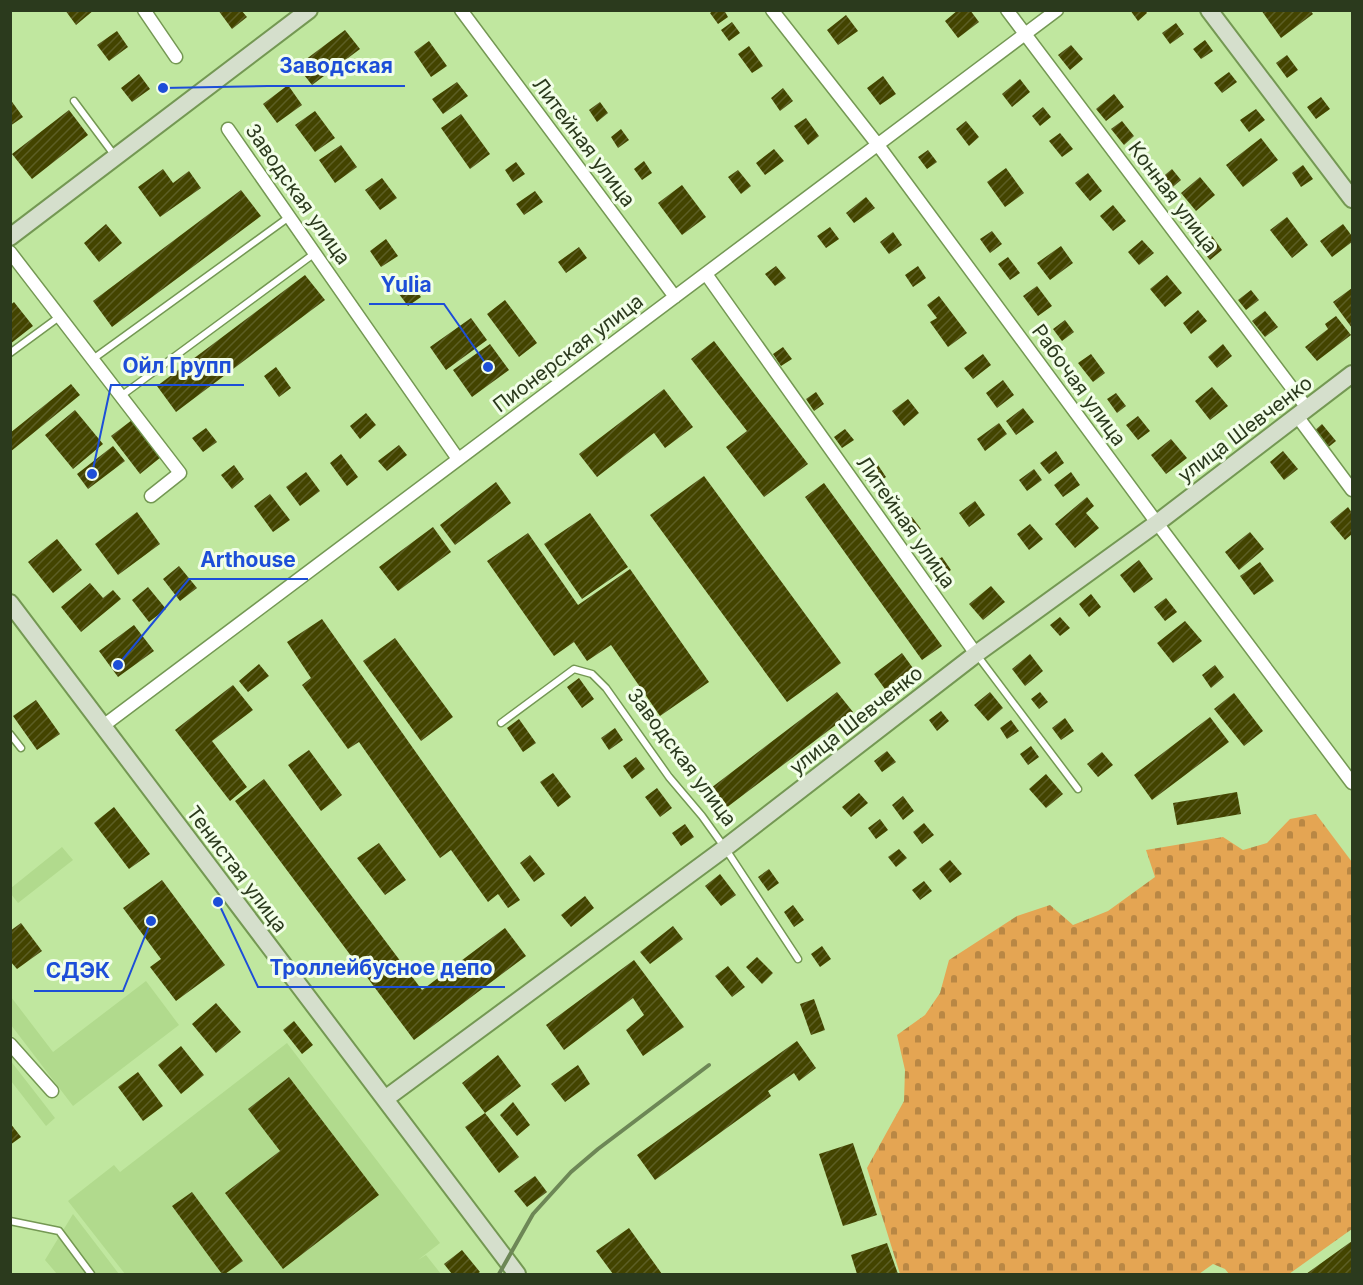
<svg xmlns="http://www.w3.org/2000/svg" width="1363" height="1285" font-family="Inter,sans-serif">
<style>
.built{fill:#b1da8d}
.cemetery{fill:url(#cemetery-stones)}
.building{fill:url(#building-hatch)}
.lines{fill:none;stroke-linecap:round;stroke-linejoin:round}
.lane-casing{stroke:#749853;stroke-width:9}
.street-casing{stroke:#749853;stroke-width:15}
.secondary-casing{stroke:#749853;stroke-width:20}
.lane{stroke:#fff;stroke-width:6}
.street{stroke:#fff;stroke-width:12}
.secondary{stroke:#d5dfcc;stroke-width:16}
.rail{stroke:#6d8756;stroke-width:4}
.labels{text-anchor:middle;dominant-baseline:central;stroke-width:6;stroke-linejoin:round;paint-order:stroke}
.street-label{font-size:20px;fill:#2b3a1d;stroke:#f2fee8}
.leader{fill:none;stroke:#1d4ed8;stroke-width:2}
.callout-dot{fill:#1d4ed8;stroke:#f2fee8;stroke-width:2}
.callout-label{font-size:21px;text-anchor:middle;font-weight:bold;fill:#1d4ed8;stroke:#f2fee8;stroke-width:6;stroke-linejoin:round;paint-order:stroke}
</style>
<defs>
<pattern id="cemetery-stones" width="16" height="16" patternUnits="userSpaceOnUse" patternTransform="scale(1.5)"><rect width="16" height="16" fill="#e4a553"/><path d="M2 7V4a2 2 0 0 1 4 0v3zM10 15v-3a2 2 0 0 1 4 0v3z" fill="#b98744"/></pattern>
<pattern id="building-hatch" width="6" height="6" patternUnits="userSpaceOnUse" patternTransform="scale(1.5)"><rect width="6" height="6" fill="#434400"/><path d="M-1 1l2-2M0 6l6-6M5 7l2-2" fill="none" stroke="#5c5e25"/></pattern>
</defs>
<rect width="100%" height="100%" fill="#c0e79f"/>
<path class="built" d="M62 847 73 860 18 903 11 894V888Z
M146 981 179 1025 73 1106 11 1025V997L53 1052Z
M287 1043 440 1243 418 1260 426 1255 441 1274H125L68 1201 114 1165 120 1172Z
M10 1060 55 1118 46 1126 11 1081Z
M73 1214 119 1274H57L45 1260Z"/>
<path class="cemetery" d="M1316 814 1352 862V1229L1289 1274H1229L1225 1269 1213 1264 1199 1274H900L867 1168 904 1101 905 1070 897 1035 925 1015 940 993 949 960 1017 916 1050 905 1073 925 1108 911 1155 877 1146 850 1223 837 1243 850 1267 843 1290 819Z"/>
<path class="building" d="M65 10H94L76 25Z
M218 10H241L247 17 232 29Z
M714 10H724L728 17 718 24 710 13Z
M958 10H970L979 22 958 38 945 21Z
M1130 10H1145L1147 13 1138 21Z
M1261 10H1310L1313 14 1281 38Z
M846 15 858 31 838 45 827 30Z
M732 22 740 33 729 41 721 30Z
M1176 23 1184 34 1170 44 1162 33Z
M345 30 360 49 312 85 297 66Z
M117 31 128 47 109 61 97 45Z
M1205 40 1213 51 1201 59 1193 49Z
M429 41 447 66 431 77 414 52Z
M1071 45 1083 59 1070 70 1058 55Z
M749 46 763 66 752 73 738 54Z
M1287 55 1298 70 1287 78 1276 63Z
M1229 72 1237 82 1222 93 1214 83Z
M139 74 150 89 132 102 121 88Z
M883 76 896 94 880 105 867 88Z
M1020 79 1030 92 1012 107 1002 94Z
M457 82 468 96 443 114 432 99Z
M288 85 302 105 277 123 263 104Z
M783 88 793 101 780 111 771 98Z
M1114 94 1124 107 1106 121 1096 109Z
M1321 97 1330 109 1316 119 1307 107Z
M10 99 23 117 10 126Z
M600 102 608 113 597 122 589 110Z
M1043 107 1051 117 1040 126 1032 116Z
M1256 109 1265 120 1249 132 1240 120Z
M69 110 88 135 32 179 12 154Z
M315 111 335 138 315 152 295 125Z
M461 114 490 154 470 169 441 128Z
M806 118 819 136 808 145 794 126Z
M966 121 979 137 969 146 956 129Z
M1122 121 1134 136 1124 145 1111 129Z
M621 129 629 140 618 148 611 137Z
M1060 133 1073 149 1062 157 1049 141Z
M1261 138 1278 160 1243 187 1226 165Z
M341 145 357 167 335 183 319 160Z
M774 149 784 161 765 175 756 163Z
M928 150 937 162 927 169 918 157Z
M644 161 652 173 642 180 634 169Z
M516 162 525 174 513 182 505 170Z
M1303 165 1313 179 1301 187 1292 173Z
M1006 168 1024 193 1005 207 987 182Z
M163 169 173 183 189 171 201 188 160 217 138 187Z
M1172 169 1181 180 1162 196 1153 185Z
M738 170 751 186 741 194 728 177Z
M1088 173 1102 191 1090 201 1075 183Z
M1200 177 1215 195 1196 211 1181 193Z
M382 178 397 198 380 210 365 190Z
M682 185 706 217 682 235 658 203Z
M241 190 261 216 112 327 93 301Z
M535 191 543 202 524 215 516 204Z
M866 197 875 208 854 223 846 213Z
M1113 205 1126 221 1113 231 1100 216Z
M1189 208 1203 226 1191 235 1177 218Z
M1287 217 1308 245 1292 258 1270 230Z
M106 224 122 243 99 262 84 243Z
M1343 224 1352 236V242L1332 257 1320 241Z
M830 227 839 239 826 248 817 236Z
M992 231 1002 244 990 253 980 239Z
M893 232 902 245 889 254 880 242Z
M1212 236 1222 250 1210 260 1199 247Z
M386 239 398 256 381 267 370 251Z
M1142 240 1154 253 1139 265 1128 252Z
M1061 246 1073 263 1050 280 1037 263Z
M579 247 587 258 566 273 558 262Z
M1008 257 1020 273 1010 280 998 264Z
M776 266 786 278 775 286 765 274Z
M918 266 926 278 913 287 905 275Z
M305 275 325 300 176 412 157 386Z
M1167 275 1182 293 1165 307 1150 289Z
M409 281 421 297 408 306 396 290Z
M1037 286 1052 306 1038 316 1023 296Z
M1352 288V328L1333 302Z
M1251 290 1259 300 1246 310 1238 300Z
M939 296 967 333 948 347 930 322 937 318 927 305Z
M505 300 537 343 519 357 487 314Z
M14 302 33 326 10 344V305Z
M1198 310 1207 321 1191 334 1183 323Z
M1265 311 1278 327 1265 337 1252 321Z
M1336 316 1351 335 1317 361 1305 347 1328 329 1325 324Z
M471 318 487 340 446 370 430 347Z
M1065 320 1074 332 1062 341 1053 329Z
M714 341 808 464 764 497 726 447 747 431 691 359Z
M490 344 509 370 472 397 453 370Z
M1223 344 1232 356 1217 368 1208 357Z
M783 347 792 359 781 366 773 354Z
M983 354 991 365 973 379 964 368Z
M1091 354 1105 373 1093 382 1078 363Z
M276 367 291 388 279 397 264 376Z
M1003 380 1014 395 997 408 986 393Z
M71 384 80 395 10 452V433Z
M1212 387 1228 406 1210 420 1195 401Z
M664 389 693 427 665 448 654 433 597 477 579 454Z
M816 392 824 404 814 411 806 399Z
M1116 393 1126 406 1117 413 1107 399Z
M908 399 919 413 904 426 892 411Z
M1023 408 1034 422 1016 435 1006 421Z
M75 410 103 444 73 469 45 435Z
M366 413 376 425 360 439 350 426Z
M1138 416 1150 431 1138 440 1126 425Z
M132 420 161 457 140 474 111 436Z
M999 423 1007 434 985 451 977 439Z
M1322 424 1336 441 1326 449 1313 432Z
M206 428 217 442 203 452 192 438Z
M845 429 854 440 842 448 834 437Z
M1171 439 1187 458 1166 474 1151 455Z
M399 445 407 455 387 471 378 461Z
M113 446 125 461 88 489 77 474Z
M1056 451 1064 463 1049 474 1040 463Z
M1283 451 1298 469 1284 480 1270 462Z
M341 454 358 477 347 486 330 463Z
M234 465 244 479 232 489 221 475Z
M878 465 886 477 871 487 862 476Z
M1034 469 1042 480 1027 491 1019 480Z
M306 472 320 491 300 506 286 487Z
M1071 472 1080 485 1063 497 1054 485Z
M704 476 841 663 787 702 650 515Z
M496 482 511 503 455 545 440 525Z
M824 483 942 646 922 660 805 497Z
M270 494 290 520 273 532 254 506Z
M1087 497 1094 506 1086 513 1099 528 1075 548 1055 524Z
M975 501 985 515 969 527 959 513Z
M1348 507 1352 513V534L1345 540 1330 522Z
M137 512 160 544 118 575 95 544Z
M590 513 628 567 582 599 544 544Z
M912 517 921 529 908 538 900 526Z
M1030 524 1043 539 1029 550 1017 534Z
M433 527 451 552 398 591 379 567Z
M1250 532 1264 549 1239 570 1225 552Z
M528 533 578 605 630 569 709 682 660 716 611 645 587 661 574 642 554 656 487 561Z
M57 539 82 570 53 593 28 562Z
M942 557 951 570 941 578 931 565Z
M1139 560 1153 579 1134 593 1120 575Z
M1260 562 1274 581 1254 595 1240 576Z
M179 566 197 588 180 601 163 579Z
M90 583 103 598 113 590 121 599 81 632 61 607Z
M991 586 1005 602 983 620 969 604Z
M148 587 166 609 149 622 132 600Z
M1091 594 1101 607 1089 617 1079 604Z
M1166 598 1177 612 1165 621 1154 607Z
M1060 617 1070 628 1060 636 1050 625Z
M322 619 520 900 508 908 498 894 488 902 451 850 440 858 359 742 348 749 302 685 311 678 287 642Z
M1185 621 1202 641 1173 663 1157 643Z
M134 625 154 651 118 677 99 651Z
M395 638 453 717 421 741 363 661Z
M902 653 918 675 890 696 874 674Z
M1030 654 1043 671 1025 686 1012 669Z
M259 664 269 676 248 692 239 681Z
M1215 665 1224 677 1211 688 1202 675Z
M579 678 594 699 582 708 567 687Z
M233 685 253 710 212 741 247 787 230 801 175 730Z
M837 692 853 712 722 811 707 791Z
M990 692 1003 708 988 721 974 705Z
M1040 692 1048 702 1039 709 1031 699Z
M1234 693 1263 731 1244 746 1214 709Z
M36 700 60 734 37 750 13 716Z
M941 711 949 721 937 731 929 720Z
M1210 717 1229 742 1152 800 1134 775Z
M1065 718 1074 731 1061 740 1052 728Z
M519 719 536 743 523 752 507 728Z
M1011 720 1019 731 1007 739 1000 728Z
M615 728 623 740 609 750 601 738Z
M1031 746 1039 757 1028 765 1020 754Z
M309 750 342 795 321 811 288 765Z
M887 751 896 762 882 772 874 761Z
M1102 752 1113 765 1098 777 1087 764Z
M636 757 645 769 632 779 623 766Z
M553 773 571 797 558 807 540 782Z
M1046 774 1063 794 1046 808 1029 789Z
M264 779 422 990 505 928 526 956 414 1040 235 801Z
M657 788 672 808 660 817 645 797Z
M1237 792 1241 814 1177 825 1173 803Z
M859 793 868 803 851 817 842 807Z
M903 796 914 811 903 820 892 805Z
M114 807 150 854 129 869 94 823Z
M880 819 888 830 876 839 868 828Z
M924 823 934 835 922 844 913 832Z
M685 824 694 837 681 846 672 833Z
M379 843 406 880 385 895 357 858Z
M899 849 907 858 896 867 888 857Z
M530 855 545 874 534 882 520 863Z
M950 860 962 874 950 883 939 869Z
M769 869 779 883 768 891 758 877Z
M720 874 736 895 721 906 705 886Z
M162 880 225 965 176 1001 150 967 161 959 123 908Z
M924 881 932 891 920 900 912 890Z
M585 896 594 908 571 927 561 915Z
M793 905 804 920 794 927 784 912Z
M21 923 42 951 17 969 10 961V931Z
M673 926 683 939 650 964 640 952Z
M822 946 831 959 820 967 811 954Z
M757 957 773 973 762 984 746 967Z
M634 960 684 1027 643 1056 626 1030 644 1015 633 998 564 1050 546 1025Z
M728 966 745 987 732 997 715 976Z
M814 999 825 1030 811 1035 800 1004Z
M216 1003 241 1032 216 1053 192 1024Z
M294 1021 313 1045 302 1054 283 1030Z
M797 1041 816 1068 799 1081 794 1073 768 1091 771 1096 655 1180 637 1155Z
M181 1046 204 1075 181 1094 158 1065Z
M498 1055 521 1086 485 1113 462 1083Z
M578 1065 590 1084 565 1102 551 1084Z
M138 1072 163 1106 143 1121 118 1087Z
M289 1077 379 1195 283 1269 225 1193 280 1151 248 1109Z
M513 1102 530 1125 517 1136 500 1115Z
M485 1113 519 1157 499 1173 465 1127Z
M10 1123 21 1137 10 1145Z
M853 1143 877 1215 843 1226 819 1154Z
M535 1176 547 1192 527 1207 514 1191Z
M192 1192 243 1261 225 1274H222L172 1206Z
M629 1228 662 1274H613L596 1251Z
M1352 1241V1274H1306Z
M887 1243 898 1274H857L851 1255Z
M462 1250 480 1272 477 1274H452L444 1264Z"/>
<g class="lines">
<g class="lane-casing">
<path id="lane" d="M74 101 115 156
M10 353 59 317
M93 359 289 217
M121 396 315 253
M977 655 1078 789
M501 723 574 669 592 674 606 688 669 777 702 816 725 848 798 959
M10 734 21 748
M10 1221 59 1231 91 1274"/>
</g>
<g class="street-casing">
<path id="street" d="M144 10 176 57
M461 10 675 297
M772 10 878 145 1157 523 1352 783
M1007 10 1307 408
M228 129 458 459
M10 252 180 473 151 496
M706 274 976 654
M1297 416 1352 490
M103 726 1057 10
M10 1044 52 1091"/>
</g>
<g class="secondary-casing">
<path id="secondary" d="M1209 10 1352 199
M10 237 309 10
M10 603 517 1274
M385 1099 725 848 976 654 1157 523 1352 374"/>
</g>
<use href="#lane" class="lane"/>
<use href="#street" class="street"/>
<use href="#secondary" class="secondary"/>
<path class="rail" d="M499 1274 533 1214 571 1172 598 1149 709 1065"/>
</g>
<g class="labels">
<g class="street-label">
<text transform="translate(584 142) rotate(53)">Литейная улица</text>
<text transform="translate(298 194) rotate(55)">Заводская улица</text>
<text transform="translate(1173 197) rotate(53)">Конная улица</text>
<text transform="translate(568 353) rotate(-37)">Пионерская улица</text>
<text transform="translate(1079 385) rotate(54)">Рабочая улица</text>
<text transform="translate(1245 429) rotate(-37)">улица Шевченко</text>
<text transform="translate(906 522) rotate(55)">Литейная улица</text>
<text transform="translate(856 720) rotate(-38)">улица Шевченко</text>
<text transform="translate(682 757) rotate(53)">Заводская улица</text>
<text transform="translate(237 869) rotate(53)">Тенистая улица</text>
</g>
</g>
<path class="leader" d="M163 88L268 86H405M488 367L444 304H369M92 474L111 385H244M118 665L189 579H308M218 902L258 987H505M151 921L123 991H34"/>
<g class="callout-dot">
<circle cx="163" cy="88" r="6"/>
<circle cx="488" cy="367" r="6"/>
<circle cx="92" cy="474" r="6"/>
<circle cx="118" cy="665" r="6"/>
<circle cx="218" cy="902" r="6"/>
<circle cx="151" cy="921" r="6"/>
</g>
<g class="callout-label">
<text x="336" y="73">Заводская</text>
<text x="406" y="292">Yulia</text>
<text x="177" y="373">Ойл Групп</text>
<text x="248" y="567">Arthouse</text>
<text x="381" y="975">Троллейбусное депо</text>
<text x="78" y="978">СДЭК</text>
</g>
<rect width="1363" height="1285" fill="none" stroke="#2b3a1d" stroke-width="24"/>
</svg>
